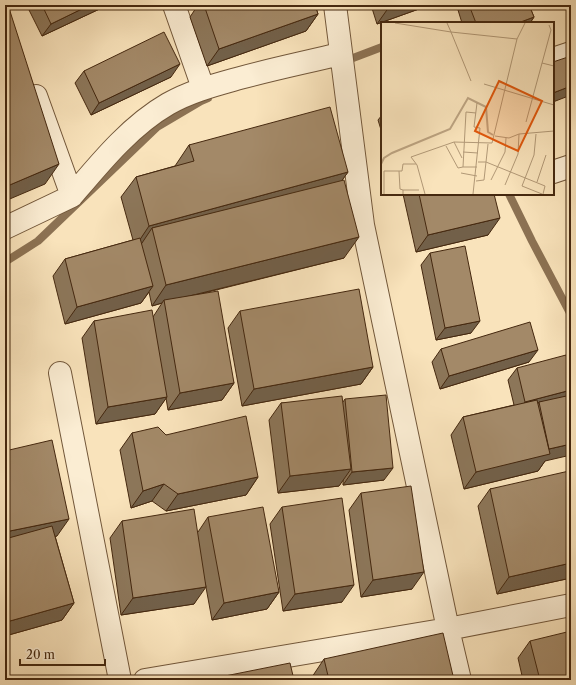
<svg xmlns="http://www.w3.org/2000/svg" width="576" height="685" font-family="'Libre Caslon Text',serif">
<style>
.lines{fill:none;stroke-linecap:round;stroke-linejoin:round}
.stream{stroke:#8c7253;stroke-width:8}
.minor-casing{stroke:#72573a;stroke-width:24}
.minor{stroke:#fbedd3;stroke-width:22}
.wall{fill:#8c7659;stroke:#45280f}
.shaded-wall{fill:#726049;stroke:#45280f}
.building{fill:#a38968;stroke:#45280f}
.inset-river{fill:none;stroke:#bca381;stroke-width:2}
.inset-road{fill:none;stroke:#b19876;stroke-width:1}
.view{fill:#e0570c;fill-opacity:0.15;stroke:#e0570c;stroke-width:2}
.inset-edge{fill:none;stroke:#45280f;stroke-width:2}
</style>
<rect width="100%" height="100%" fill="#f9e3bb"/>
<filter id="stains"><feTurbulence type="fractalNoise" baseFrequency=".005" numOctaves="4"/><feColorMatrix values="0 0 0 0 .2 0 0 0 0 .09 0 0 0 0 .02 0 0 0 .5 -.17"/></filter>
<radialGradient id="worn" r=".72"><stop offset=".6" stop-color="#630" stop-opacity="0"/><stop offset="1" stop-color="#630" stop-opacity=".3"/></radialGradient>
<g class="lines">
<path class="stream" d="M353 58 382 47
M509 194 532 241 571 315
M5 262 38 241 157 127 201 101 208 98"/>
<g class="minor-casing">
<path id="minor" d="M174 5 203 88
M335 5 363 225 448 629 460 680
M553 59 571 53
M553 172 571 166
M72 196C100 163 130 126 168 104 191 91 215 85 240 78 273 69 307 62 340 54
M5 228 72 196 36 96
M60 373 120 680
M145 680 448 629 571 605"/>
</g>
<use href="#minor" class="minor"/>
</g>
<path class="wall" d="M33 5H108L42 36 29 10Z
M198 5H315L318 14 306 31 207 66 190 17Z
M371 5H430L377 24Z
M461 5H529L534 17 530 23H462L458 10Z
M84 71 171 77 91 115 75 83Z
M382 115V133L378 120Z
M189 145 348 172 342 180 344 258 196 295 234 383 222 400 168 410 166 398 155 414 96 424 82 338 94 321 153 317 162 303 152 306 149 292 141 303 65 324 53 276 65 259 133 240 121 197 136 177 175 166Z
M403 194H494L488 235 416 252Z
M430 253 471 333 436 340 421 265Z
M240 311 373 367 361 384 242 406 228 328Z
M441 349 529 362 440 389 432 362Z
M517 368 571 374V395L545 461 538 471 464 489 451 435 463 417 514 405 508 380Z
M345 399 384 480 343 485V480L339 486 278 493 269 420 281 403 343 402Z
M132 433 166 435 258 477 246 495 166 511 152 501 131 508 120 450Z
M5 451 57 536H55L74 603 62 620 5 636Z
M571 480V578L497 594 478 506 490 489Z
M361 493 412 589 361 597 349 510Z
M282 507 342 602 283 611 270 524Z
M208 517 279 592 267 609 212 620 205 582 194 604 121 615 110 538 122 521 198 532Z
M530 641 571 680H523L518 658Z
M324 659 454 680H313L312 677Z"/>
<path class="shaded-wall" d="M90 5H108L42 36 51 24Z
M395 5H430L377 24 389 7Z
M318 14 306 31 207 66 219 49Z
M534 17 530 23H518Z
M180 64 171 77 91 115 99 103Z
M571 86V95L553 102V93Z
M59 164 45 184 5 201V187Z
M348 172 333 193 152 228 140 246 135 247 149 226Z
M500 218 488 235 416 252 428 235Z
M359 237 344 258 165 302 164 300 162 303 152 306 166 285Z
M153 286 141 303 65 324 77 307Z
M480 321 471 333 436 340 445 328Z
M538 350 529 362 440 389 449 376Z
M373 367 361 384 242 406 254 389Z
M234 383 222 400 168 410 180 393Z
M571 390V395L566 402H539L534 410 516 414 525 402Z
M167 397 155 414 96 424 108 407Z
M571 444V455L545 461 538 471 464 489 476 472 549 449Z
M393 468 384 480 343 485 352 472Z
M351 469 339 486 278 493 290 476Z
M258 477 246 495 166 511 178 494Z
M164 484 152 501 131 508 143 491Z
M69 519 57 536 5 547V532Z
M571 563V578L497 594 509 577Z
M424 572 412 589 361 597 373 580Z
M354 585 342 602 283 611 295 594Z
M206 587 194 604 121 615 133 598Z
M279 592 267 609 212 620 224 603Z
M74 603 62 620 5 636V628L10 621Z"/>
<path class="building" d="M5 5H8L59 164 5 187Z
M42 5H90L51 24Z
M204 5H315L318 14 219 49Z
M389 5H395L389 7Z
M469 5H529L534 17 518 23H476Z
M164 32 180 64 99 103 84 71Z
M571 56V86L553 93V62Z
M330 107 348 172 149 226 136 177 194 161 189 145Z
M344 180 359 237 166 285 152 228Z
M419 194H494L500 218 428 235Z
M140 238 153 286 77 307 65 259Z
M465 246 480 321 445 328 430 253Z
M359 289 373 367 254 389 240 311Z
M218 291 234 383 180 393 164 300Z
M152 310 167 397 108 407 94 321Z
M530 322 538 350 449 376 441 349Z
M566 355 571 374V390L525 402 517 368Z
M386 395 393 468 352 472 345 399Z
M571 395V444L549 449 539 402Z
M342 396 351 469 290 476 281 403Z
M537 400 550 454 476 472 463 417Z
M246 416 258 477 178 494 164 484 143 491 132 433 158 427 166 435Z
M52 440 69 519 5 532V451Z
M569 471 571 480V563L509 577 490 489Z
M411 486 424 572 373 580 361 493Z
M342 498 354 585 295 594 282 507Z
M263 507 279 592 224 603 208 517Z
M194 509 206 587 133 598 122 521Z
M52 526 74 603 10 621 5 603V539Z
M571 631V680H540L530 641Z
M443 633 454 680H329L324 659Z
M290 663 294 680H205Z"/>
<g transform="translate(381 22)">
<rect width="173" height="173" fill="#f9e3bb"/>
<path class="inset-river" d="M0 142 3 136 11 131 69 107 87 76 105 85 107 110 112 113"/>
<path class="inset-road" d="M14 1 70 10 90 59M66 1 70 10 136 17M161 41 173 44M103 62 173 83M145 100 170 8 168 3M155 112 153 133 141 164 161 172M114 114 128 116 138 112M73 120 81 136M65 124 77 146 82 145 85 90 95 91M82 130 97 131M97 140H105L164 164 162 172M82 145H96M18 149 19 167 22 168M80 151 96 154M110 158 124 130 125 116M95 159 103 158 107 122M156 160 165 133M124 163 137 132 138 112 173 109M3 172V149H21L22 142H35M22 172V168H38M44 172 36 143 30 135 73 120 111 121 136 17 144 1M92 172 99 106 93 105 96 81"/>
<path class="view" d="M118 59 161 79 137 129 94 109Z"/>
<rect width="173" height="173" class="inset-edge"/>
</g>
<rect width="576" height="685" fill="none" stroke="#f9e3bb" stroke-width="20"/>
<rect x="6" y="6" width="564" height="673" fill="none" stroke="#45280f" stroke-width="2"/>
<rect x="10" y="10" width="556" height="665" fill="none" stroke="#45280f"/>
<path d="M20 659v6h85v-6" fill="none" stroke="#45280f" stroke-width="2"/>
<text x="26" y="659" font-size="12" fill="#45280f" stroke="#fbedd3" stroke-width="3" paint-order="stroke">20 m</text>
<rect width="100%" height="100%" filter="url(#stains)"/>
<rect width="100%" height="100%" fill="url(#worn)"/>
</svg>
